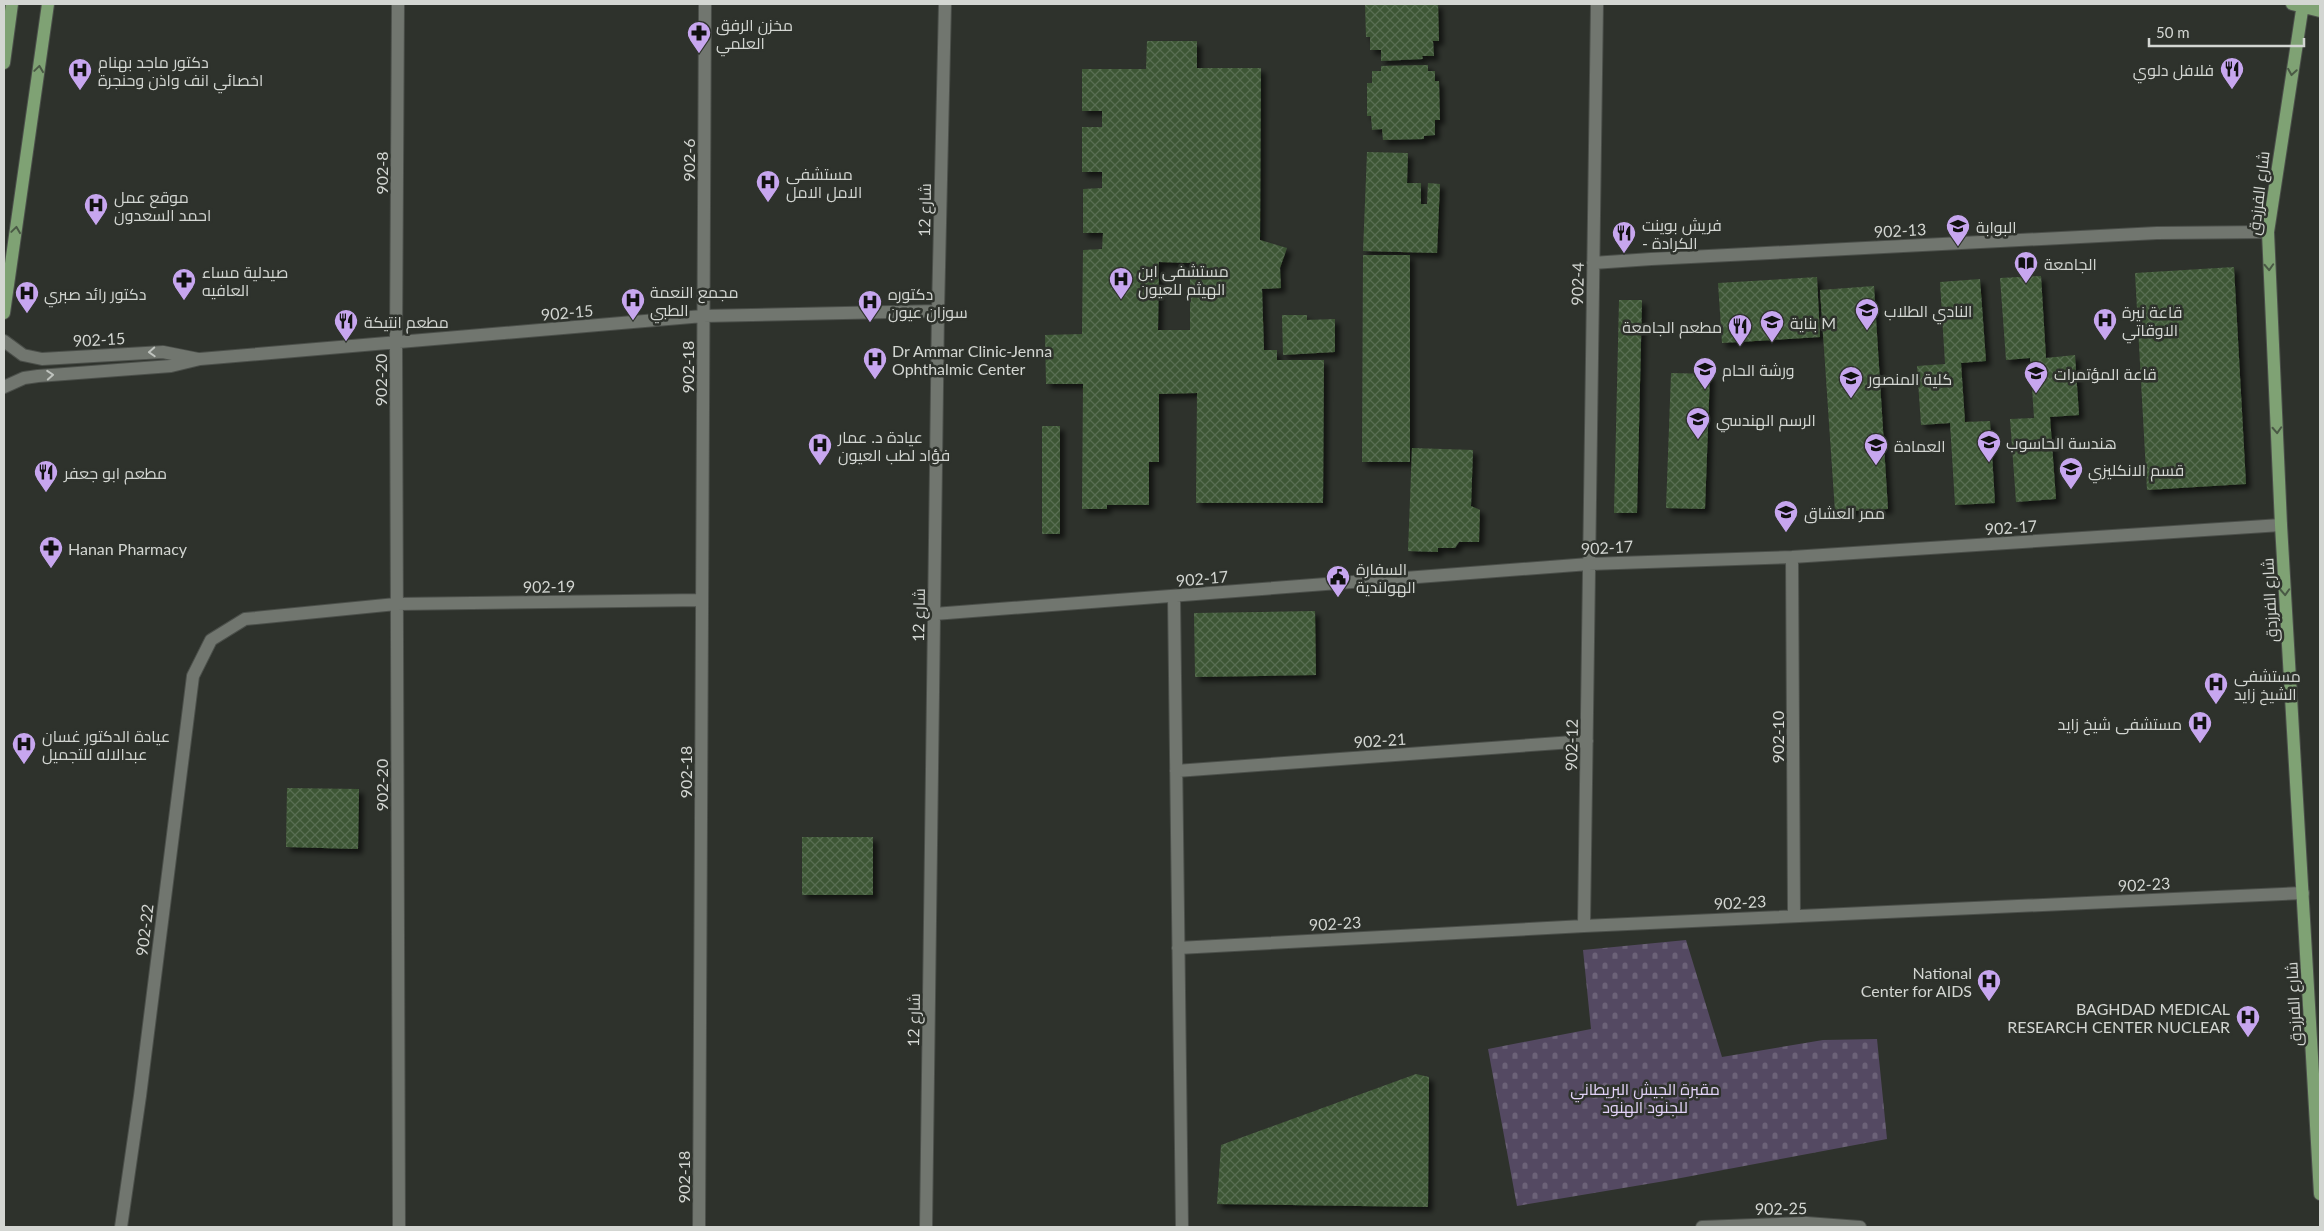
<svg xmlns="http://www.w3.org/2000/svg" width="2324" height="1231" font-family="Lato,Cairo,sans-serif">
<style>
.cemetery{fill:url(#cemetery-stones)}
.building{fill:url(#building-cross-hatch);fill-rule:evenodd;filter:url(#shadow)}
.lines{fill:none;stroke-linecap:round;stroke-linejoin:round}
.minor-casing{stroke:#4b4f4a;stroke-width:14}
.major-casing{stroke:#4b4f4a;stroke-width:14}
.minor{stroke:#71766f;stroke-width:12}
.major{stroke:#7fa274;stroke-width:12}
.oneway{stroke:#4a5945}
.oneway2{stroke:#bfc3be}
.labels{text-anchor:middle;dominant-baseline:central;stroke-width:5;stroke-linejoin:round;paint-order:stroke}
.poi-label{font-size:16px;fill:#d3d6d2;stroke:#2e322c;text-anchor:start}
.street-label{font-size:16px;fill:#d3d6d2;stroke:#2e322c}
.park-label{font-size:16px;fill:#e2d2f7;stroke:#2e322c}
</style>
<defs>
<pattern id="cemetery-stones" width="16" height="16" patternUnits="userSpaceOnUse" patternTransform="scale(1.25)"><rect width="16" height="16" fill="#544962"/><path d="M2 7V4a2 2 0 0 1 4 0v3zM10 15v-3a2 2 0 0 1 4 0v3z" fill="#6c6278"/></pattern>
<pattern id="building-cross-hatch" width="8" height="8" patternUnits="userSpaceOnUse" patternTransform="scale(1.25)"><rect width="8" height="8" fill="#3e5636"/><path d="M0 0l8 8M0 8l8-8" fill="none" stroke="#596e52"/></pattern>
<filter id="shadow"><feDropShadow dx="4.5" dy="4.5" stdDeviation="2.5" flood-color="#0009"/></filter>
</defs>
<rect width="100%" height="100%" fill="#2e322c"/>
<path class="cemetery" d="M1686 940 1722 1057 1823 1040 1877 1039 1887 1139 1665 1181 1517 1206 1488 1049 1591 1029 1583 950Z"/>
<path class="building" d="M1365 4H1438L1439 41H1433L1434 56H1422L1423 59 1381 61V50H1370V37H1366Z
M1147 41H1197V68H1261L1260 240 1287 248 1280 268 1281 288 1262 289 1264 350H1277V360H1324L1323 503H1196L1197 393 1159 394V462H1149V505H1107V509H1082L1083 384H1046L1045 335 1082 334 1083 250 1102 249 1103 233H1083V189L1102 188V172H1082V127H1102V111H1082V69H1146ZM1159 262 1190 263V330H1158Z
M1428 65V71H1435V81H1439L1440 120H1435V135L1424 136V139L1383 140 1382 129 1372 130 1371 116H1367V83H1372V71H1381V66Z
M1367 152 1408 153 1407 183H1421V204H1427L1428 183 1440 184 1437 253 1363 251Z
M1363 255H1410V462H1362Z
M2234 267 2246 484 2147 490 2135 273Z
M2041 276 2046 358 2075 355 2079 415 2050 417 2056 499 2016 502 2010 419 2034 418 2030 358 2006 360 2000 278Z
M1817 277 1820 337 1722 343 1718 283Z
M1980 279 1986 361 1961 363 1965 422 1990 421 1995 503 1955 505 1950 423 1921 425 1917 366 1945 364 1940 282Z
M1874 286 1888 509 1835 512 1820 290Z
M1619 300H1642L1637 513H1614Z
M1282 315H1307V320L1335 319V352L1283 355Z
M1671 373 1710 374 1705 509 1666 508Z
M1042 426H1060V534H1042Z
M1412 448 1473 450 1471 506 1480 510 1479 542H1459L1455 548H1438V552L1408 551Z
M1315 611 1316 675 1195 677 1194 613Z
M287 788 359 789 358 849 286 847Z
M802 837H873V895H802Z
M1416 1074 1429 1077 1428 1207 1217 1204 1221 1145Z"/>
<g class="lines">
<g class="minor-casing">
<path id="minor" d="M398 4 396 343 399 1227
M1593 263 1651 259 2157 233 2268 232
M4 341 23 355 42 359 163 352 198 359
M4 387 24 378 38 376 171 366 200 359 703 316 938 311
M1792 557 1794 916
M1174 597 1182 1227
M934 614 1589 564 1792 557 2281 525
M1176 771 1587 741
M1584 926 1597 4
M1178 948 1584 926 2303 893
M121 1227 140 1096 193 676 211 640 245 619 396 604 702 600
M699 1227 705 4
M926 1227 938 311 945 4
M1702 1227 1806 1223 1860 1227"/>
</g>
<g class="major-casing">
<path id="major" d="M2292 4 2320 11
M2303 4 2268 232 2281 525 2320 1194
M4 63 12 4
M4 313 48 4"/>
</g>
<use href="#minor" class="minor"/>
<use href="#major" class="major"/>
</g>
<defs><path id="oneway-chevron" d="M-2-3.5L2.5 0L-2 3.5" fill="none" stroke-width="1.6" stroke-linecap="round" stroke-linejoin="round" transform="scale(1.25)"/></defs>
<g class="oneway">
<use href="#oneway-chevron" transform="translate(39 69) rotate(-82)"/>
<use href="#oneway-chevron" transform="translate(2292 72) rotate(99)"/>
<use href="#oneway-chevron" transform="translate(16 230) rotate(-82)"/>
<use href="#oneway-chevron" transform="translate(2269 267) rotate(87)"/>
<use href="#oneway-chevron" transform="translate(2277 430) rotate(87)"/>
<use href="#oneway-chevron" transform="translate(2285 592) rotate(87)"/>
</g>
<g class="oneway2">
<use href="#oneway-chevron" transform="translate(152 352) rotate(177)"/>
<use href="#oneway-chevron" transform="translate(50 375) rotate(-4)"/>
</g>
<defs>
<g id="pharmacy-pin" transform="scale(1.25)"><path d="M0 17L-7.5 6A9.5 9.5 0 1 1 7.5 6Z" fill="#c7a6ef" stroke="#2e322c"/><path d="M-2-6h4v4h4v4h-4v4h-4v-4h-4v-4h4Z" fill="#111"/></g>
<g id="restaurant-pin" transform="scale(1.25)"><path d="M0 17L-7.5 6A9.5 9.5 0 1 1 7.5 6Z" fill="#c7a6ef" stroke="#2e322c"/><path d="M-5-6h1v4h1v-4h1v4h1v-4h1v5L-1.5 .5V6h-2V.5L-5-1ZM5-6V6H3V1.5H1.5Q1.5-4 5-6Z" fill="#111"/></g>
<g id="hospital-pin" transform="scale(1.25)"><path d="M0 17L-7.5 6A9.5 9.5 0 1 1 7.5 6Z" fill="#c7a6ef" stroke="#2e322c"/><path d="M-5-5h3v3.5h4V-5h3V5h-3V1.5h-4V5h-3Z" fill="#111"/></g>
<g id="university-pin" transform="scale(1.25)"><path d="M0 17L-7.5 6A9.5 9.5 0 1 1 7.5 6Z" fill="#c7a6ef" stroke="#2e322c"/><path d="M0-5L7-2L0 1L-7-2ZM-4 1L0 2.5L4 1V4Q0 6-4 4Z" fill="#111"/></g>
<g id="library-pin" transform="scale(1.25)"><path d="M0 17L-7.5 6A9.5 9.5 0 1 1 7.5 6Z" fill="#c7a6ef" stroke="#2e322c"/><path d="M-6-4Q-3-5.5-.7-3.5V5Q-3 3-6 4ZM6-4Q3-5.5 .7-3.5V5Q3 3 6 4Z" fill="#111"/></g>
<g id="civic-pin" transform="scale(1.25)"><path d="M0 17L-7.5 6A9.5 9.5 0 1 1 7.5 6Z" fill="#c7a6ef" stroke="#2e322c"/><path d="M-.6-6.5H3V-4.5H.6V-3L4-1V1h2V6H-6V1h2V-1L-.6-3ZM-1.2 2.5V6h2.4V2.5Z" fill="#111"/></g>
</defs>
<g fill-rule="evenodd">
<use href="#pharmacy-pin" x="699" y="33"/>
<use href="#restaurant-pin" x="2232" y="69"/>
<use href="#hospital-pin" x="80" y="70"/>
<use href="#hospital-pin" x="768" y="182"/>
<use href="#hospital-pin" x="96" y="205"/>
<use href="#university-pin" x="1958" y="226"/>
<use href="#restaurant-pin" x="1624" y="233"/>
<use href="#library-pin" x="2026" y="263"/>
<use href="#hospital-pin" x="1121" y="279"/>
<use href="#pharmacy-pin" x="184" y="280"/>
<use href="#hospital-pin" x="27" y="293"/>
<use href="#hospital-pin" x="633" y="300"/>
<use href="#hospital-pin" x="870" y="302"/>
<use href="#university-pin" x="1867" y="310"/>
<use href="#hospital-pin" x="2105" y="320"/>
<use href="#restaurant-pin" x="346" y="321"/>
<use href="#university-pin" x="1772" y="322"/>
<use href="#restaurant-pin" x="1740" y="326"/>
<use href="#hospital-pin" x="875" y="359"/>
<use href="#university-pin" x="1705" y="369"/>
<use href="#university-pin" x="2036" y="373"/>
<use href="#university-pin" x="1851" y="378"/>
<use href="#university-pin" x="1698" y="419"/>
<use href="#university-pin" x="1989" y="442"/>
<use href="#hospital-pin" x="820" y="445"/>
<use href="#university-pin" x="1876" y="445"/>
<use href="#university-pin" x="2071" y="469"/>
<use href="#restaurant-pin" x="46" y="472"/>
<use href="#university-pin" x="1786" y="512"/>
<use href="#pharmacy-pin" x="51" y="548"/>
<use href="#civic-pin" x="1338" y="577"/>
<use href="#hospital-pin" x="2216" y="684"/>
<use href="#hospital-pin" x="2200" y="723"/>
<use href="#hospital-pin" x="24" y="744"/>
<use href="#hospital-pin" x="1989" y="981"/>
<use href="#hospital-pin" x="2248" y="1017"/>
</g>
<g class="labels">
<g class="poi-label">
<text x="716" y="24">مخزن الرفق<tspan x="716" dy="18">العلمي</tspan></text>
<text x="98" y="61">دكتور ماجد بهنام<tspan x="98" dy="18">اخصائي انف واذن وحنجرة</tspan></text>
<text x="2214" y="69" text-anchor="end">فلافل دلوي</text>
<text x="786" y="173">مستشفى<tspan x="786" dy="18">الامل الامل</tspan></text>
<text x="114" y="196">موقع عمل<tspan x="114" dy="18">احمد السعدون</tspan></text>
<text x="1642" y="224">فريش بوينت<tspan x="1642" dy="18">- الكرادة</tspan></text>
<text x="1976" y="226">البوابة</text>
<text x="2044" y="263">الجامعة</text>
<text x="1138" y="270">مستشفى ابن<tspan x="1138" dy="18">الهيثم للعيون</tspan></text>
<text x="202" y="271">صيدلية مساء<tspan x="202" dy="18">العافيه</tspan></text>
<text x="650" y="291">مجمع النعمة<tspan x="650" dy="18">الطبي</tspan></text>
<text x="44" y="293">دكتور رائد صبري</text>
<text x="888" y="293">دكتوره<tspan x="888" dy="18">سوزان عيون</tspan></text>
<text x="1884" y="310">النادي الطلاب</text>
<text x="2122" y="311">قاعة نيرة<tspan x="2122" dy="18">الاوقاتي</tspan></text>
<text x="364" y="321">مطعم انتيكة</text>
<text x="1790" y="322">بناية M</text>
<text x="1722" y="326" text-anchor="end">مطعم الجامعة</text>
<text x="892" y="350">Dr Ammar Clinic-Jenna<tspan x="892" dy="18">Ophthalmic Center</tspan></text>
<text x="1722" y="369">ورشة الحام</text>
<text x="2054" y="373">قاعة المؤتمرات</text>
<text x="1868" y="378">كلية المنصور</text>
<text x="1716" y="419">الرسم الهندسي</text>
<text x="838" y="436">عيادة د. عمار<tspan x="838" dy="18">فؤاد لطب العيون</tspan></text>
<text x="2006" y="442">هندسة الحاسوب</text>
<text x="1894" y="445">العمادة</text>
<text x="2088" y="469">قسم الانكليزي</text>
<text x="64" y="472">مطعم ابو جعفر</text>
<text x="1804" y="512">ممر العشاق</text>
<text x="68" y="548">Hanan Pharmacy</text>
<text x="1356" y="568">السفارة<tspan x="1356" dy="18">الهولندية</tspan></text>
<text x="2234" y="675">مستشفى<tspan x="2234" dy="18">الشيخ زايد</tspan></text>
<text x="2182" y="723" text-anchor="end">مستشفى شيخ زايد</text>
<text x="42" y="735">عيادة الدكتور غسان<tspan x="42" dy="18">عبدالاله للتجميل</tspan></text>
<text x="1972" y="972" text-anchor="end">National<tspan x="1972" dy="18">Center for AIDS</tspan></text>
<text x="2230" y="1008" text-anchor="end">BAGHDAD MEDICAL<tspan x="2230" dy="18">RESEARCH CENTER NUCLEAR</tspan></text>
</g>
<g class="street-label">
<text transform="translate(688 160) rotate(-90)">902-6</text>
<text transform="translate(381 173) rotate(-90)">902-8</text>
<text transform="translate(2258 193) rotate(-83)">شارع الفرزدق</text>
<text transform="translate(924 210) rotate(-89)">شارع 12</text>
<text transform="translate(1900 230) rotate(-3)">902-13</text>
<text transform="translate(1577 284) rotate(-89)">902-4</text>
<text transform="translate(567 312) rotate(-5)">902-15</text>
<text transform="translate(99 339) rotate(-3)">902-15</text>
<text transform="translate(687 367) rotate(-90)">902-18</text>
<text transform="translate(380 380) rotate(-90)">902-20</text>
<text transform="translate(2011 527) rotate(-4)">902-17</text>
<text transform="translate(1607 547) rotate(-3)">902-17</text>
<text transform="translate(1202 578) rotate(-5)">902-17</text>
<text transform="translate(549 586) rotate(-1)">902-19</text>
<text transform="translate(2269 600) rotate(-93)">شارع الفرزدق</text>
<text transform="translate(918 615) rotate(-89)">شارع 12</text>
<text transform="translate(1777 737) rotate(-90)">902-10</text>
<text transform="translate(1380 740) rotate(-4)">902-21</text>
<text transform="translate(1571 745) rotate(-89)">902-12</text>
<text transform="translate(685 772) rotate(-90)">902-18</text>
<text transform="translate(381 785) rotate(-90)">902-20</text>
<text transform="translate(2144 884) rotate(-3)">902-23</text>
<text transform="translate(1740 902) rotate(-3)">902-23</text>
<text transform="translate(1335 923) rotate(-3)">902-23</text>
<text transform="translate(144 930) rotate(-83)">902-22</text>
<text transform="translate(2293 1004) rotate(-93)">شارع الفرزدق</text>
<text transform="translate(913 1020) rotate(-89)">شارع 12</text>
<text transform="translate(683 1177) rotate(-90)">902-18</text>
<text transform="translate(1781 1208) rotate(-1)">902-25</text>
</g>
<g class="park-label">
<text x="1645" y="1088">مقبرة الجيش البريطاني<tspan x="1645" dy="18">للجنود الهنود</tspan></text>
</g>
</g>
<rect width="2324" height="1231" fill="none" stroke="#d3d6d2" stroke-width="10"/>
<path d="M2149 38v8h155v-8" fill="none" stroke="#d3d6d2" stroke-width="2.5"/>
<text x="2156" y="38" font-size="15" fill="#d3d6d2" stroke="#2e322c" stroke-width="4" paint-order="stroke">50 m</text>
</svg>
